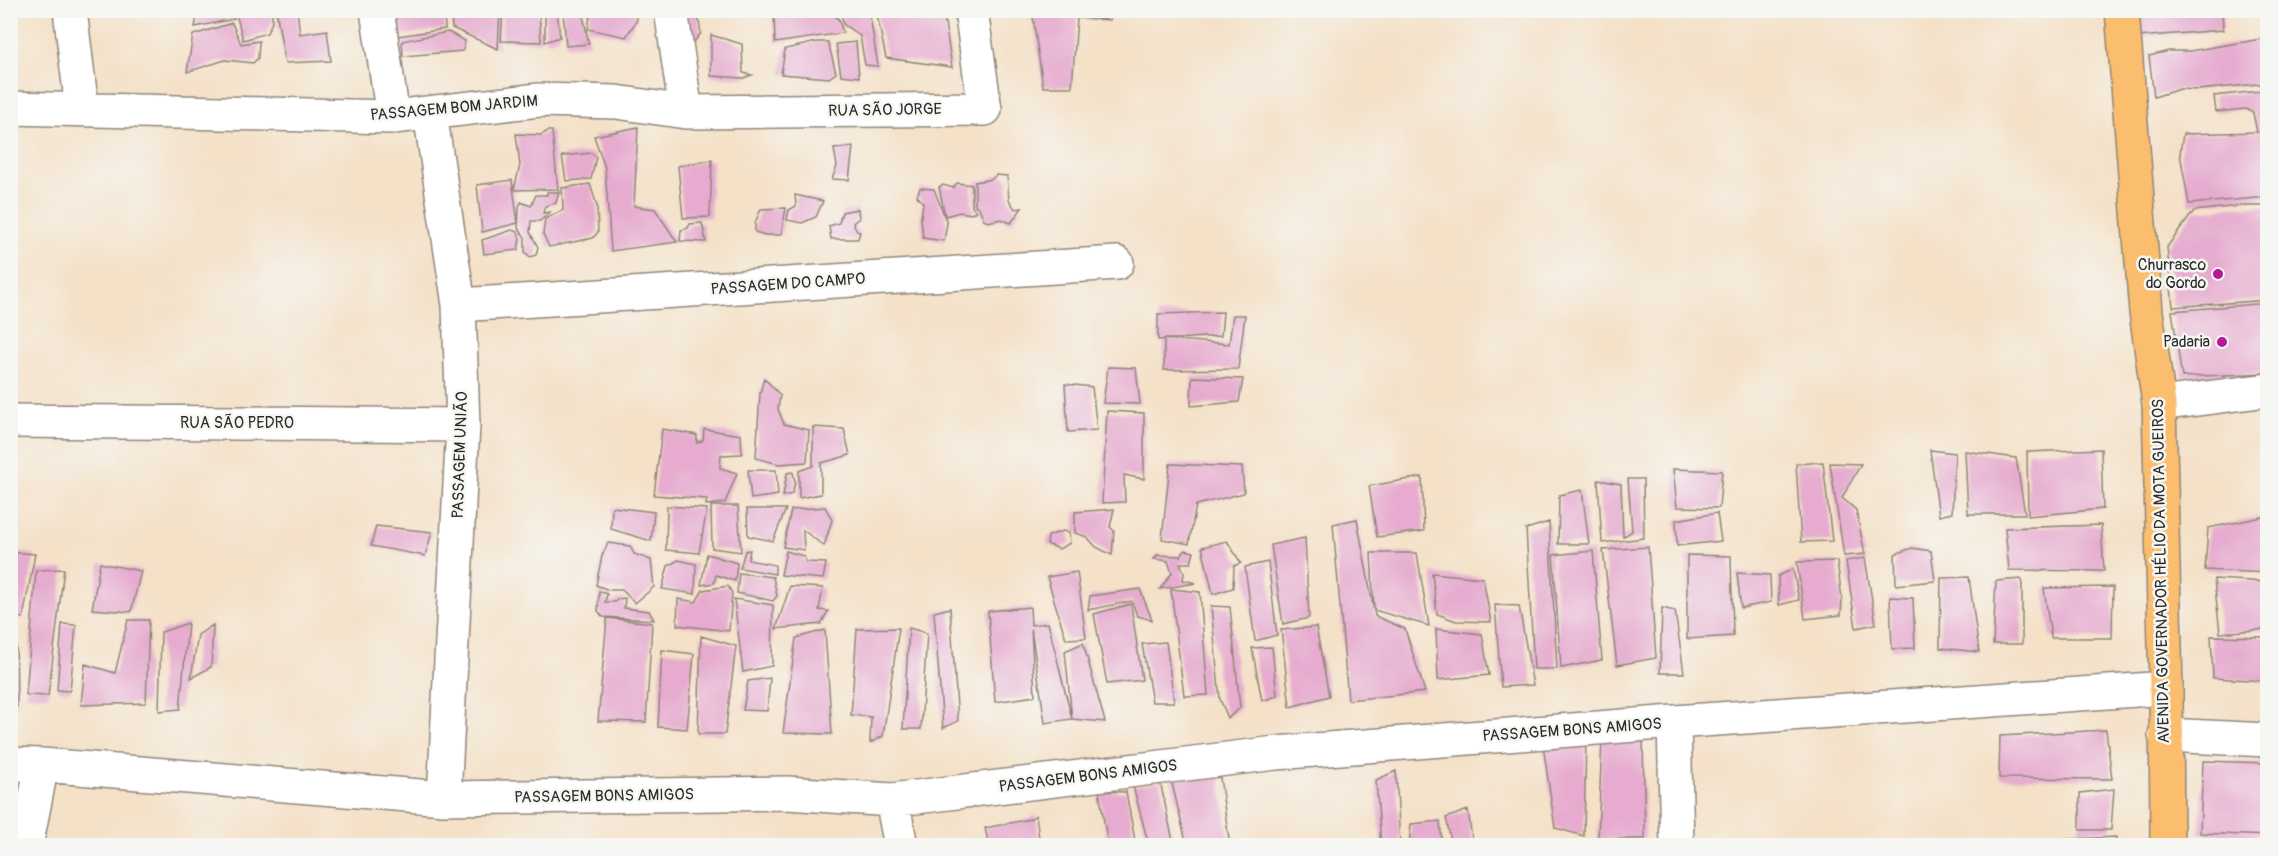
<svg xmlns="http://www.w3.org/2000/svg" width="2278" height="856" font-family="Pangolin,sans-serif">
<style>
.building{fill:#e6abcf}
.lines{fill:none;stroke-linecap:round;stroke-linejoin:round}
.minor-casing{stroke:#90867a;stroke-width:36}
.major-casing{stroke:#90867a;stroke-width:36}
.minor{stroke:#fff;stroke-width:33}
.major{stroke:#fbbd6e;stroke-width:33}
.poi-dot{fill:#b5179e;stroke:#f6f6f2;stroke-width:2}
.labels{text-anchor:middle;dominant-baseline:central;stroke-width:5;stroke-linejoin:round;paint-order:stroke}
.street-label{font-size:16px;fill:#2b2b2b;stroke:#f6f6f2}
.poi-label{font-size:16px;fill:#2b2b2b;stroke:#f6f6f2;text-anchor:end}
</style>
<rect width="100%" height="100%" fill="#f6f6f2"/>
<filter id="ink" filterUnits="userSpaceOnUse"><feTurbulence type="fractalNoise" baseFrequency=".0167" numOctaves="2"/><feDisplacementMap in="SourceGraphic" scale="12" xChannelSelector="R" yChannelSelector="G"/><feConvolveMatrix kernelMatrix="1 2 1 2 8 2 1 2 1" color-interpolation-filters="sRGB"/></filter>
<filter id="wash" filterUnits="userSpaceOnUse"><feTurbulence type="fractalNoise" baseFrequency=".008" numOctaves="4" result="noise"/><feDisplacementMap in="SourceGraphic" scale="24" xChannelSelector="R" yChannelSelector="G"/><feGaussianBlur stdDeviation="1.35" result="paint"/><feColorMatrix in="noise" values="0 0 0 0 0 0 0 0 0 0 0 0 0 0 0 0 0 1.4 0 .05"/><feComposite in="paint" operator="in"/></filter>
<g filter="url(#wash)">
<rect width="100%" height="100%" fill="#f4e1c8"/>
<g id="blocks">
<path class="building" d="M198 10H232L234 19 195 27Z
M235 10H272V22L267 33 243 40Z
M276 10H297L300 34 327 30 331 61 285 63Z
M394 10H444L445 29 398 36Z
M451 10H500L498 49 452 28Z
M503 10H539L541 42 501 41Z
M545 10H557L560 37 545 42Z
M563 10H582L589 44 566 46Z
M591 10H634L637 20 626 37 588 29Z
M684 10H697L701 33 694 42 687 35Z
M780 10H829L839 20 843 33 775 43 774 12Z
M841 10H869L878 66 865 65 860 36 843 24Z
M876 10H943L952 67 886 58Z
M1032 10H1109L1110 20 1077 18 1072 87H1043Z
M2136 10H2222L2223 30 2138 37Z
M232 23 241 44 259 41 258 58 253 63 225 60 187 72 193 35Z
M448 32 465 41 463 51 403 56 402 41Z
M711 35 742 44 743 73 752 75 744 78 711 76Z
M2268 38V83L2198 90 2180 89 2154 97 2149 56 2169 51H2190Z
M817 42H828L836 73 829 78 781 74 785 49Z
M856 42 859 77 841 75 836 44Z
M2268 90V132H2259L2268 133V197L2189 204 2180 154 2183 134 2257 132 2253 113 2246 109 2216 112 2214 96Z
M638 127 634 206 655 209 677 242 611 251 605 168 594 136Z
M548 131H552L558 189 514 190 520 165 516 134 541 135Z
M853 147 849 180 832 179 837 166 834 149Z
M591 153 596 157 591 179 566 181 562 156Z
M712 160 710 217 683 218 678 166Z
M996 175 1007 176 1009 200 1015 209 1022 208 1011 223 1001 219 988 222 984 220 979 208 975 205V182L992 179Z
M512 180 518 223 482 232 477 185Z
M957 183 972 185V207L976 211 971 214 960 212 945 216 939 187 943 185 953 188Z
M590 184 597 206 598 232 593 238 549 247 543 234 545 219 563 210 562 188Z
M920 188 934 189 947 223 944 241 923 238 921 218 923 202 917 196Z
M547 192H559L556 203 545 206 543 213 550 212 540 221H531L530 232 538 247 536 255 530 257 525 252V237L518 228 519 207 521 202 531 206 536 195H547Z
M795 195 823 201 816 217 802 223 787 220 789 210 796 206Z
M2239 206H2268V300L2173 307 2167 247 2194 211Z
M786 208 781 235H765L755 232V223L761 209Z
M858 209 859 218 853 223 857 231 860 232 858 239H831L829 226 839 223 842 212Z
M702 223 706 242 680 241 681 230 688 228 690 224Z
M512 230 518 232 520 239 518 250 484 254 482 240Z
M2268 303V373L2182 377 2172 311Z
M1223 312 1221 336 1158 340V314Z
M1233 315H1245L1238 369 1164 370V339L1229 344Z
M1108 367 1136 368 1140 404 1103 403Z
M1192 377 1243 379 1239 402 1191 406Z
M764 378 780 395 778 409 784 424 809 430 807 462 779 464 756 458 760 393Z
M1065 384 1092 387 1097 430 1068 432Z
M1107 411 1144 413V479L1124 475 1125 502 1102 503Z
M813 427 844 429 850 455 821 463V494L799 498V471L813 466Z
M662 429 697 435V443L703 440 704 429 741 435 742 454 721 455 720 468 737 473 725 503 706 505 707 499 654 495Z
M2101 449 2103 509 2028 516 2027 452Z
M1930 450 1955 453 1952 513 1939 516Z
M1965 451 2016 458 2025 514H1968Z
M1823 462 1832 541 1801 542 1796 464Z
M1830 463 1861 464 1842 498 1856 510 1865 554 1844 556Z
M1170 464 1242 467 1244 493 1196 505 1189 544 1162 539Z
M1673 469 1722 471 1719 508 1677 507Z
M748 470H776L778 495 751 499Z
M793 472 795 482 792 494 783 496 787 473Z
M1422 477 1424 531 1377 537 1369 486Z
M1628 479H1643L1644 538 1602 543 1598 480 1621 484 1623 537 1632 531Z
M1582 490 1589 544H1558L1559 495Z
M667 506 707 509 699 553 666 550Z
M711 506H738L741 552 712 548Z
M612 507 654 512 651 541 611 529Z
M825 507 832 520 824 546 803 530 804 550 783 547 791 510Z
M747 509H786L773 541 748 536Z
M1114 509 1110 527 1114 531 1112 555 1096 547 1087 537 1075 533V512Z
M1717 513 1721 541 1677 546 1676 520Z
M2268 516V573L2205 570 2208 528Z
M1357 519 1375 616 1405 629 1425 692 1348 700 1333 524Z
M1549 522 1557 669H1534L1526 529Z
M2101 525 2104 571 2009 570 2005 528Z
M376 526 432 532 425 556 371 546Z
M1063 531 1069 533 1070 543 1059 549 1047 544 1048 536Z
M1305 538 1309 618 1283 624 1271 545Z
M1227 541 1241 563 1234 566 1233 588 1213 594 1202 547Z
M608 543 630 546 634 554 651 560 654 587 635 603 622 590H609L596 585 602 556Z
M1648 547 1656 658 1617 665 1603 550Z
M1912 548 1931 551 1935 581 1896 585 1895 554Z
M750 550 748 560 775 565V574L740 568 745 551Z
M1185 550 1194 552 1191 563H1180L1184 573 1183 580 1196 583 1160 589 1172 573 1168 561 1154 559 1157 555 1180 556Z
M786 551 804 556 806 562 826 563 823 579 781 575Z
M1593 551 1602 660 1561 668 1553 555Z
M10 552 35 554 23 618 10 616Z
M1371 553H1417L1429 626 1374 610Z
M707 554 737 563 735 581 716 575 714 583 701 585Z
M1687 555 1731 556 1733 636 1687 639Z
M1865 558 1876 624 1856 628 1846 561Z
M678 560 696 564 695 594 662 589 668 566Z
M1837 561 1842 599 1841 615 1805 619 1797 562Z
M1268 562 1277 635 1255 641 1245 567Z
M100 563 141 571 131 612 92 609Z
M64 569 48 696 26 695 36 570Z
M1793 569 1799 600 1779 605 1778 576Z
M1077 572 1086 638 1066 639 1047 577Z
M739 573 773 577 777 596 773 601 737 593Z
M1432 573 1483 578 1491 622 1456 621 1437 614Z
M1737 573 1770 575 1771 602 1741 608Z
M1969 577 1979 652 1940 648 1941 578Z
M2022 579V644H1993L1996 581Z
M2214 579 2268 582V629L2220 633Z
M728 586 732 593 729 631 677 625 678 599 696 602 703 590Z
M790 586 823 588 819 610 828 611 821 624 776 629Z
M2113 587 2112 638H2051L2044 588Z
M1140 589 1152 620 1137 616 1132 601 1088 610 1090 596Z
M1171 589 1200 592 1208 695 1184 696Z
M599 591 607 594 605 602H615L617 599 625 598 624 608 649 611 654 620 603 617 598 611Z
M1890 597 1913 598 1915 648 1892 649Z
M734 599 773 605 772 666 743 672Z
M1131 604 1142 680 1107 684 1094 614Z
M1495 605 1519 606 1533 685 1501 687Z
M1211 606 1230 607 1240 708 1228 718 1220 699Z
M1030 607 1031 625 1048 623 1072 719 1045 723 1031 629 1035 696 995 702 988 611Z
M950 608 958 721 943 728 934 612Z
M1662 608 1675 611 1684 673H1660Z
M607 618 652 623 646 722 598 721Z
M128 620H149L146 703 81 705 85 664 115 673Z
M188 623 180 709 159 711 161 632Z
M62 624 76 625 70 691 57 690Z
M213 625 211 667 191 678 198 635Z
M1316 627 1329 696 1290 707 1281 630Z
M10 628 16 629 17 706 10 703Z
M899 628 883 736 870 743 871 717 851 715 857 629Z
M909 628 927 633 921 729H903Z
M1436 629 1482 634 1489 675 1438 680Z
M825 630 832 734 783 733 796 638Z
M701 636 736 646 725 734H698Z
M2211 636 2268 637V681L2213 678Z
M1166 642 1174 702H1152L1142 644Z
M1083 643 1105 722 1072 719 1065 651Z
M1272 647 1277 696 1262 701 1252 648Z
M662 650 694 654 687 729 658 727Z
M770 678 767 711 743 710 748 681Z
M2106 730 2112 779 1999 778 2000 736Z
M1586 737 1584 836 1555 828 1542 738Z
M1602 737 1643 740 1645 839H1598Z
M2203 761 2268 763V836L2200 833Z
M1219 771 1230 846H1187L1171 779Z
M1396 771 1400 846H1381L1376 780Z
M1160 781 1174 846H1149L1133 786Z
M2114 789 2111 830H2080V793Z
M1099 791 1126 792 1136 846H1108Z
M1468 810 1473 846H1452L1446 818Z
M1036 815 1040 846H989L985 828 1030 819Z
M1440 821 1442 846H1409L1411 824Z
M2116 837V846H2049L2050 840Z
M1694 841 1746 844V846H1694Z
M2019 842V846H1965V843Z"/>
</g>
</g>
<g filter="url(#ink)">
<use href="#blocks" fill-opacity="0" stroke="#90867a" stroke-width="1.5"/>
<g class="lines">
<g class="minor-casing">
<path id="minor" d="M70 10 82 109
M377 10 393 117
M671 10 686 112
M10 108 393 117 539 100 616 102 686 112 985 109 971 10
M430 113 459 305 463 425 444 798
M459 305 1117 263
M2159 404 2268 390
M10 421 463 425
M1674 722 1677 846
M2165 735 2268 740
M10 764 42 765 444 798 787 793 892 800 1276 753 1674 722 2166 688
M892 800 901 846
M26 846 42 765"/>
</g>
<g class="major-casing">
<path id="major" d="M2122 10 2146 312 2159 404 2166 688 2167 846"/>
</g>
<use href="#minor" class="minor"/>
<use href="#major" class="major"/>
</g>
</g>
<g class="poi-dot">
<circle cx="2218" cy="274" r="6"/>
<circle cx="2222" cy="342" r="6"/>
</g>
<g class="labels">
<g class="street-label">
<text transform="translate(454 108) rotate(-5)">PASSAGEM BOM JARDIM</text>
<text transform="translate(885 110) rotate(-1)">RUA SÃO JORGE</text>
<text transform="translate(788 284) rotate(-4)">PASSAGEM DO CAMPO</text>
<text x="237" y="423">RUA SÃO PEDRO</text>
<text transform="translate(460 455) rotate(-88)">PASSAGEM UNIÃO</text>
<text transform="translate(2161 571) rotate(-91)">AVENIDA GOVERNADOR HÉLIO DA MOTA GUEIROS</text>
<text transform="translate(1572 730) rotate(-4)">PASSAGEM BONS AMIGOS</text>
<text transform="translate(1088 776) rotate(-7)">PASSAGEM BONS AMIGOS</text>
<text transform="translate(604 796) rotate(-1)">PASSAGEM BONS AMIGOS</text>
</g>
<g class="poi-label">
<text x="2206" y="265">Churrasco<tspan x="2206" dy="18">do Gordo</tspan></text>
<text x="2210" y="342">Padaria</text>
</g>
</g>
<rect width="2278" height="856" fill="none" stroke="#f6f6f2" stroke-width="36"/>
</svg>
